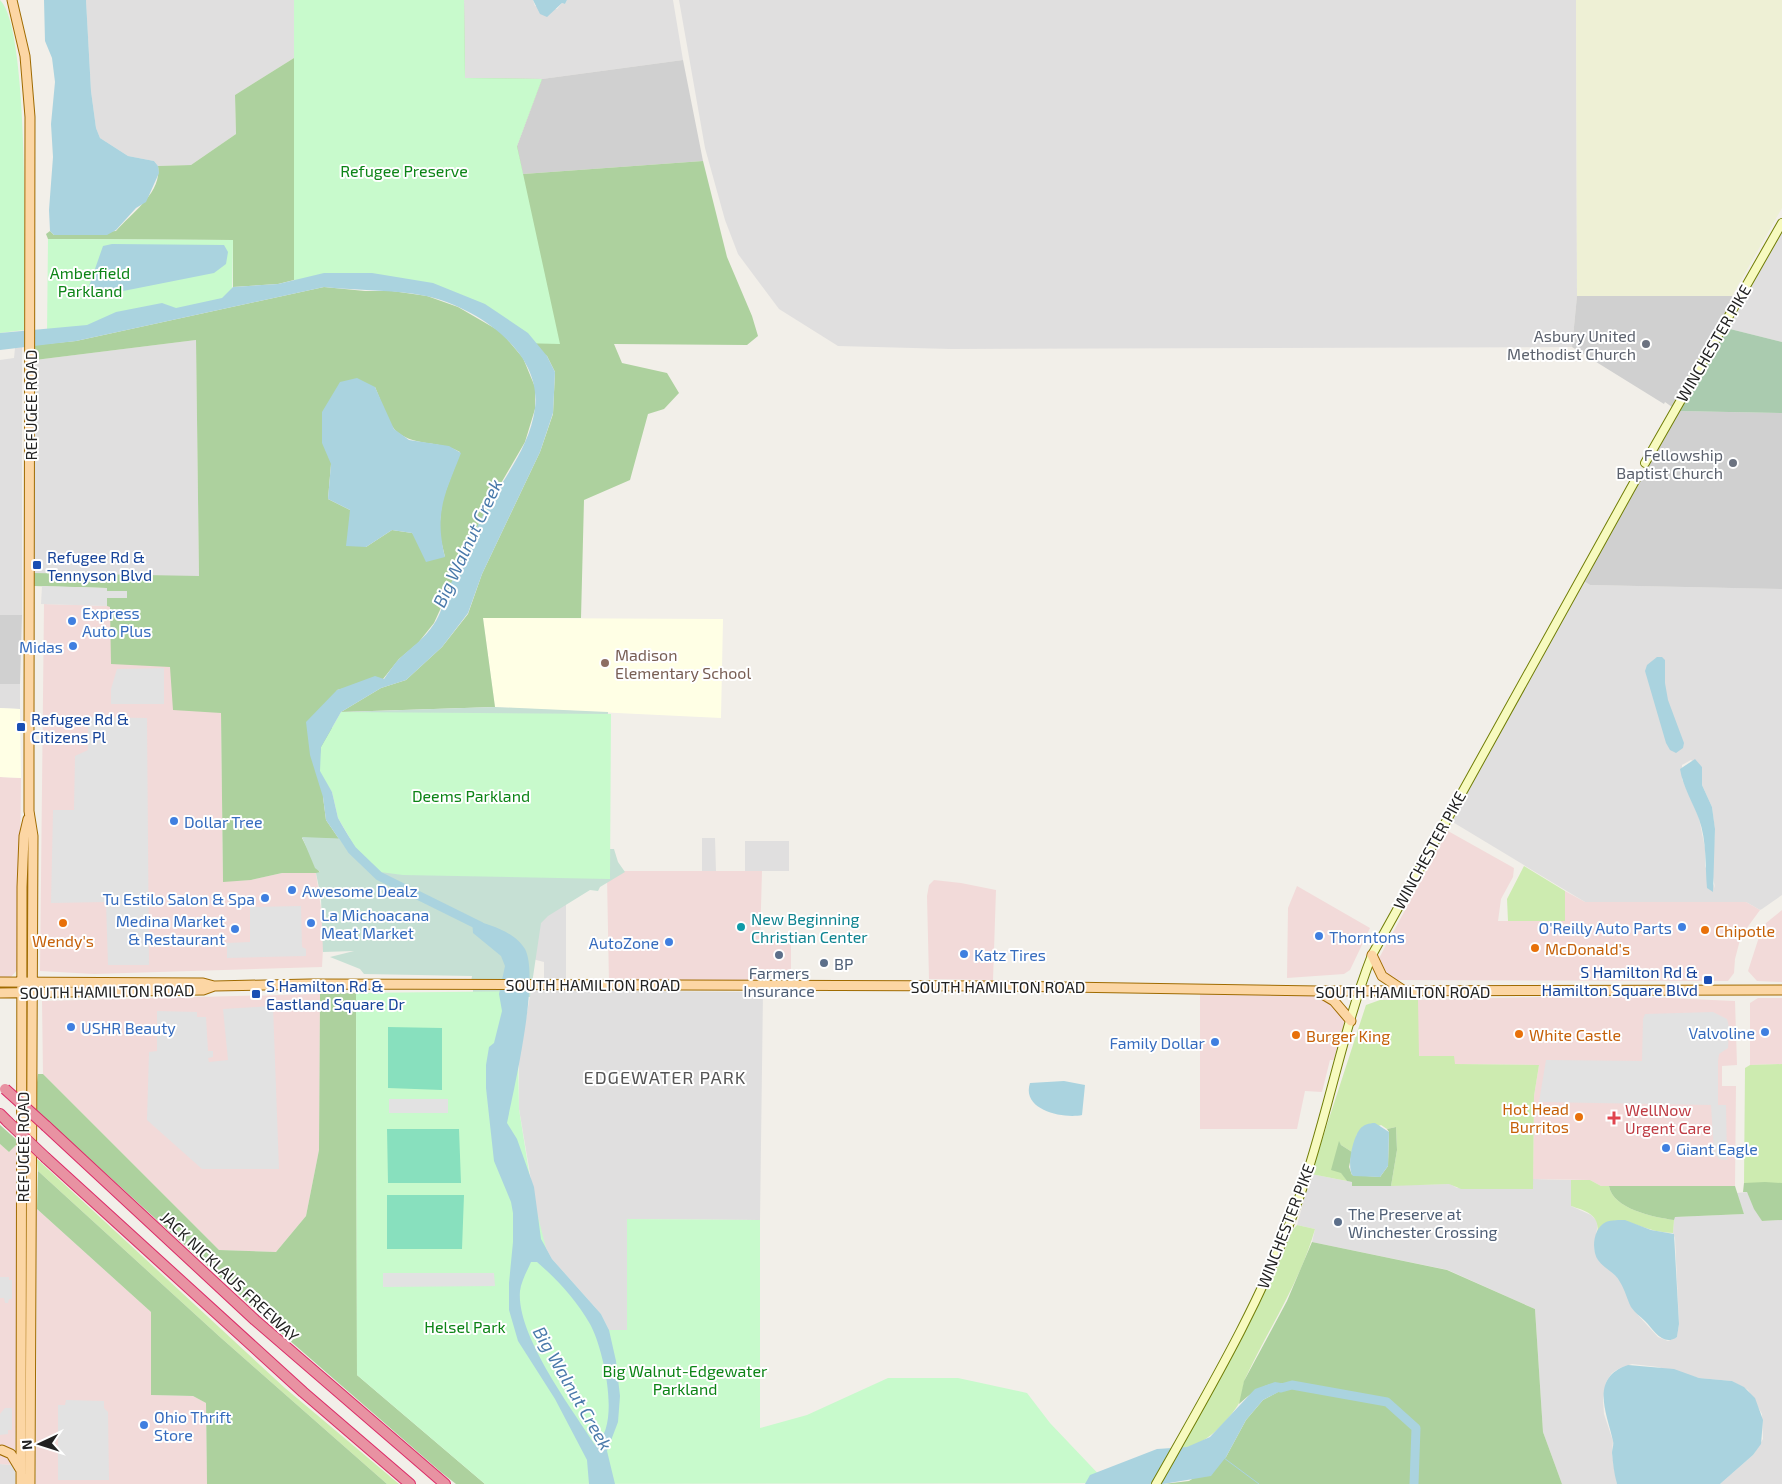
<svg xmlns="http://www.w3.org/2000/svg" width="1782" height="1484" font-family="'Exo 2',sans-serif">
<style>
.residential{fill:#e0dfdf;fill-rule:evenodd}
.commercial{fill:#f2dad9}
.education{fill:#ffffe5}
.religious{fill:#d0d0d0}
.farmland{fill:#eef0d5}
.grass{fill:#cdebb0}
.forest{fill:#add19e;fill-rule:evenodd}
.wetland{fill:#c6e0d4}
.cemetery{fill:#aacbaf}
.park{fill:#c8facc}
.pitch{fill:#88e0be}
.parking{fill:#e2e2e2}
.water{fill:#aad3df;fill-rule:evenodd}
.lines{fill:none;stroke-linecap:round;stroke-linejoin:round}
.stream{stroke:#aad3df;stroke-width:1}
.river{stroke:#aad3df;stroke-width:9}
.secondary-casing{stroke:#707d05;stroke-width:10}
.primary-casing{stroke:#a06b00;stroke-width:11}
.motorway-casing{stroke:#dc2a67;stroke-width:12}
.secondary{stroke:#f7fabf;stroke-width:8}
.primary{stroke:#fcd6a4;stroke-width:9}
.motorway{stroke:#e892a2;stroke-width:10}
.motorway-bridge-casing{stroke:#dc2a67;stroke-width:12;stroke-linecap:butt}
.motorway-bridge{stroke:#e892a2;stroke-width:10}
.worship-dot{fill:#6b7280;stroke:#fff;stroke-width:2}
.transit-dot{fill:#1a4fb4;stroke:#fff;stroke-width:2}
.shop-dot{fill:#3f7fe0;stroke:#fff;stroke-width:2}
.education-dot{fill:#8d6e63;stroke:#fff;stroke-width:2}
.food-dot{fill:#e8710a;stroke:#fff;stroke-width:2}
.culture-dot{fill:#0f9aa8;stroke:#fff;stroke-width:2}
.service-dot{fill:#5c6f8a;stroke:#fff;stroke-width:2}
.health-dot{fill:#e0444e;stroke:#fff;stroke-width:2}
.labels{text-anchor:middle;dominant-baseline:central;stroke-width:4;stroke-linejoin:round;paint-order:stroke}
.park-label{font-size:16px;fill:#0c8416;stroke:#fff}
.worship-label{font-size:16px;fill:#5b616d;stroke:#fff;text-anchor:end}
.street-label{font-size:16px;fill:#222;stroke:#fff}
.transit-label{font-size:16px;fill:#164399;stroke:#fff;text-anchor:start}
.shop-label{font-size:16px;fill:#366cbe;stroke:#fff;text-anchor:start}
.education-label{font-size:16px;fill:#785e54;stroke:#fff;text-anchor:start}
.culture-label{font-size:16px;fill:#0d838f;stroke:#fff;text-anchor:start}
.food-label{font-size:16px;fill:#c56008;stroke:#fff;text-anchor:start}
.service-label{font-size:16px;fill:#4e5e75;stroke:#fff;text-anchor:start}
.health-label{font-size:16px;fill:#be3a42;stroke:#fff;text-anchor:start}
.water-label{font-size:18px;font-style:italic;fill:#4a7aab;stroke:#fff}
.neighbourhood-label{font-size:18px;letter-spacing:1px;fill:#555;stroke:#fff}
</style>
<rect width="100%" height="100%" fill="#f2efe9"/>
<path class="residential" d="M86 0H294V58L235 95 236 134 191 165 158 166 154 161 128 156 100 138 96 128 91 91Z
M464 0H533L535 6 557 9 562 3 565 4 567 0H673L683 60 542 79 465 78Z
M679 0H1576L1577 296 1572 347 951 349 838 346 779 309 738 254 725 220 705 148Z
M1782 231V342L1726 328Z
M196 340 199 577 34 573 35 360Z
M22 347V615H0V360L14 358 15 348Z
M1582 580 1590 585 1782 589V895L1762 909 1760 910 1746 902H1585L1451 821ZM1691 760 1702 767V785L1712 807 1715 830 1712 872 1715 888 1705 866V848L1699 818 1682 779V765Z
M0 684H20V709L0 708Z
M702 838H715L716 871H702Z
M745 841H789V871H745Z
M566 876V979H544V962L517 955Z
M531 990 763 992 760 1220 627 1219V1330H609L601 1314 552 1259 541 1239 519 1109V1058Z
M1311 1174 1352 1182V1186L1450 1184 1457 1188H1533V1179L1571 1180V1206L1591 1215 1598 1222 1594 1249 1598 1259 1620 1280 1637 1314 1658 1337 1668 1341 1677 1337 1679 1324 1675 1238 1673 1233 1674 1217 1744 1214 1736 1193 1747 1192 1762 1221 1782 1220V1484H1720L1753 1455 1763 1439 1762 1414 1748 1390 1732 1381 1699 1378 1658 1367 1632 1364 1620 1368 1612 1373 1606 1382 1603 1400 1604 1414 1613 1441 1612 1454 1617 1484H1562L1543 1432 1535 1309 1448 1270 1312 1242 1315 1229 1297 1225Z
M0 1464 15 1465V1484H0Z"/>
<path class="commercial" d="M44 604 110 606 170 667 221 712 223 881 251 880 282 873H316L324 930 322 967 94 974 40 971Z
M0 777 21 778 19 968 10 978H0Z
M1448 831 1514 868 1513 877 1501 899 1498 921H1565V891L1585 902H1746L1760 910 1741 936 1735 959 1734 973 1728 981 1395 980 1384 974 1378 960Z
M603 871H762L760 943 791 941V973L789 975H759L758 984H609L607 876Z
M934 880 961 883 996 890 993 980 929 979 927 896 929 885Z
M1297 886 1370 928 1350 970 1344 974 1287 978 1288 908Z
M1782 910V982L1757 981 1748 971 1759 937 1766 923Z
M1200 990 1319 991 1351 1021 1340 1060H1330L1322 1092 1305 1091 1297 1129H1200Z
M320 994 319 1150 306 1216 276 1252 219 1250 43 1074 42 1001Z
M1540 997H1644L1735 1001 1737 1065 1722 1066V1086H1736L1735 1186H1601L1590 1180 1533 1179 1534 1096 1539 1065 1454 1064V1056H1418V1000Z
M1758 998H1782V1064L1750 1065V1003Z
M19 1142 15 1465 0 1464V1144L9 1152Z
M37 1209 151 1312V1395L193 1396 206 1403 207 1484H36Z"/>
<path class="education" d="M483 618 723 619 721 718 495 707Z
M0 708 20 709 21 778 0 777Z"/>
<path class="religious" d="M683 60 703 161 523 174 517 146 542 79Z
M1577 296H1732L1735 298 1672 407 1665 402 1664 404 1572 347Z
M1678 411 1782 413V589L1590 585 1582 580Z
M0 615H22L20 684H0Z"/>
<path class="farmland" d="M1576 0H1782V208L1732 296H1577Z"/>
<path class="grass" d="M1524 866 1565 891V921H1508L1507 899Z
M1380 1000H1418L1419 1056H1454L1455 1064 1539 1065 1534 1096 1533 1189H1461L1449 1184 1391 1186 1397 1150 1396 1127 1387 1129 1381 1125 1357 1134 1352 1152 1341 1145 1339 1142 1341 1172 1347 1181 1311 1174 1366 1005Z
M1782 1064V1183H1744L1745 1068 1750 1065Z
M37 1159 285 1388 399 1484H387L220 1337 38 1171Z
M1571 1180H1590L1601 1186H1609C1613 1209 1653 1217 1674 1220L1673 1233C1665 1232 1657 1232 1649 1229 1631 1224 1608 1211 1597 1234 1601 1215 1586 1211 1571 1206Z
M1297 1225 1315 1229C1300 1283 1268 1329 1245 1379 1242 1387 1243 1398 1238 1405 1226 1423 1205 1446 1182 1448L1255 1310 1290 1233Z"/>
<path class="forest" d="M294 0H464L465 78 542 79 517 145 523 174 703 161 727 257 752 316 758 336 747 345 614 344 622 363 667 373 679 393 664 409 648 414 630 480 584 500 581 618H483L495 707 341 712 381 688 406 680 442 647 468 614 482 574 540 452 553 414 555 372 547 356 433 283 294 280 278 284 233 287V240L48 239 46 234 50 231 54 235 116 231C132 212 162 193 158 166L191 165 236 134 235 95 294 58Z
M324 287 365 291H392L427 296 458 307 501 332 523 358 535 387V409L525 442 486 509 434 623 418 643 399 659 383 679 337 690 323 797 326 820 339 839 302 838 320 873H282L251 880 223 882 221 713 173 710 170 667 111 664 110 607 107 606V598H126L107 591 106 588 34 586V573L199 576 196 340 35 360V345L76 341ZM375 387C381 400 386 420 395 430 412 447 440 440 460 452L442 501 439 532 445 557 412 533 392 530 366 547 350 510 328 499 331 464Z
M356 993 357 1375 485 1484H456L442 1473 281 1333 34 1108 38 1074H43L219 1250 276 1252 306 1216 319 1150 320 994Z
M0 1125 19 1142 9 1152 0 1144Z
M1396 1127 1397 1150 1391 1186H1352V1182L1347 1181 1341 1173 1331 1170 1339 1141 1341 1145 1352 1152 1349 1167 1352 1175 1380 1177 1388 1166 1389 1132 1387 1129Z
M38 1171 220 1337 387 1484H207L206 1403 193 1396 151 1395V1312L37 1209Z
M1765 1182 1782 1183V1220L1762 1221 1754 1209 1747 1192H1743L1744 1183Z
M1609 1186H1735L1744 1214 1675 1217 1674 1220C1653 1217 1613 1209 1609 1186Z
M1312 1242 1447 1270 1535 1309 1543 1432 1562 1484H1163L1189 1481 1226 1457 1246 1420 1263 1400 1291 1385C1270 1379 1255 1389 1239 1404L1244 1381 1287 1301Z"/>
<path class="wetland" d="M495 707 608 712 603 849H614L618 862 625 872 600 887 598 891 590 890 548 916 541 923 530 997H473V990L470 989 472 976 364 974 360 969 330 957 354 951 323 952 321 898 316 873 320 872 315 868 302 837 350 839 341 712Z"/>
<path class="cemetery" d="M1726 328 1782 342V413L1678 411Z"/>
<path class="park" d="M0 0C31 29 24 278 24 330L0 333Z
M294 0H464L465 78 542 79 517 146 560 344 519 343 442 289 294 282Z
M48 239 233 240 232 298 47 334Z
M341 712 611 714 610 879 403 875 380 872 355 847 338 818 332 792 318 771 321 747Z
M521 991 518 1049 519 1109 533 1197 549 1260 609 1330H627V1219L760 1220V1428L807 1415 888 1378H958L1027 1393 1050 1423 1107 1483 485 1484 357 1375 356 993Z"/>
<path class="pitch" d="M388 1027 442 1028V1090L388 1088Z
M387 1129H459L461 1183H388Z
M387 1195H464L462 1249H387Z"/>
<path class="parking" d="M42 586 107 588V591H127V598H107V606L41 604Z
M164 668V704H111V689L117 669Z
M88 717 147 718 149 965H108L106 902 51 903 53 810H74L75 756 88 750Z
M301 906 302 947 306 949V956L227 958V943L250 942V907Z
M273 1006 279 1169H202L147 1120 149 1052 157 1051V1011L197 1012V1017H206L208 1051H213V1057L208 1058 209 1062 228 1060 223 1009Z
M1713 1012 1727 1019 1729 1027 1728 1048 1719 1054 1718 1061V1105H1726L1727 1160 1719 1159 1714 1153 1711 1105 1539 1102 1546 1060 1642 1061 1643 1019 1645 1014Z
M389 1099H448V1113H389Z
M383 1273H494L495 1286 383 1287Z
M0 1277H9V1280H12V1299H9L8 1303H5L4 1298H0Z
M66 1400 104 1401V1408L108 1412 109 1480H58V1405H65Z
M5 1408H12V1430H8V1434L0 1435V1414Z"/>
<path class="water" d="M44 0H86L91 91 96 128 100 138 128 156 154 161 158 166 159 173 146 202 136 208 116 230 107 235H54L50 231 49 210 53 157 51 124 55 82 52 58 45 41Z
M533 0H567L565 4 562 3 547 17 540 14Z
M112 244 224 245 228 252 226 264 214 273 93 297 88 289 103 246Z
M324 273H372L433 283 485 304 528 333 547 356 555 372 553 413 540 452 482 574 468 613 442 647 406 680 381 688 341 712 321 747 320 771 332 792 338 818 350 839H339L326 820 323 797 310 755 306 722 337 690 375 676 384 679C389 672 394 664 400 658 412 647 425 638 434 624 441 614 443 603 447 592 460 565 471 536 486 510 504 477 530 447 535 408 542 351 476 307 426 296 393 289 358 291 324 287L76 341 0 350V333L87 325 116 312 162 303 176 308 222 298 233 287 278 284Z
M357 378 375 387 394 429 409 440 449 446 461 453C445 494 434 512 445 557L426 562 412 533 392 530 366 547 346 546 350 510 328 499 331 464 322 443V412L340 382Z
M1657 657H1662L1665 660V683L1668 700 1684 743 1683 748 1676 753 1670 750 1666 743 1645 671 1647 665Z
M1695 759 1702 767V785L1712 807 1715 829 1713 892 1707 888C1705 866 1707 841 1699 819 1693 803 1683 787 1680 769Z
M472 920C489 924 515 932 525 949 540 977 514 1089 507 1123L517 1139 534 1187 541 1239 552 1259 601 1314 609 1330 616 1361 620 1396 618 1422 607 1451 615 1484H589L587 1460 555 1399 518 1341 509 1310V1283L513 1242V1213L511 1202 494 1161 486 1088V1065L489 1047 494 1043 502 1011 499 994 505 966 501 956 473 933ZM531 1262H537C557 1279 577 1301 590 1324 603 1347 622 1427 595 1445 572 1409 516 1335 520 1291 521 1282 527 1271 531 1262Z
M1064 1081 1085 1085 1082 1115C1063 1119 1021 1110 1030 1083Z
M1375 1123 1389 1132 1388 1166 1380 1177 1353 1176C1346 1168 1353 1137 1360 1129 1363 1125 1369 1123 1375 1123Z
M1625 1220 1651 1230 1674 1234 1679 1324 1677 1337C1663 1347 1654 1330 1645 1321 1640 1316 1635 1313 1631 1307 1627 1299 1625 1290 1620 1282 1615 1272 1604 1269 1598 1260 1591 1250 1593 1228 1606 1222 1611 1220 1620 1220 1625 1220Z
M1628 1365 1674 1369 1699 1378 1732 1381 1744 1387 1755 1398 1763 1420 1761 1444 1753 1455 1720 1484H1617C1614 1474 1613 1463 1612 1453 1612 1449 1614 1445 1613 1441 1607 1413 1589 1378 1628 1365Z
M1275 1382 1292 1385 1263 1400 1246 1420 1226 1457 1211 1476 1163 1484H1085L1090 1475 1157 1449 1187 1447 1210 1437 1255 1389Z"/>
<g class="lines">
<path class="stream" d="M1224 1458 1259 1484"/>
<path class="river" d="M339 830 352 850 379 876 480 926
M1281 1388 1292 1385 1387 1402 1416 1428 1414 1484"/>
<g class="secondary-casing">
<path id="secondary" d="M1645 463 1782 223
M1156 1484C1208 1392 1262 1301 1298 1201 1327 1120 1341 1035 1372 955L1636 479"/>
</g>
<g class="primary-casing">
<path id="primary" d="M12 0 25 56 30 117 29 724V811L33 836 30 1484
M1372 955 1382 976 1403 990
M0 982 203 983 214 986 310 984 993 986 1319 991 1782 990
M1319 992 1334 1001 1351 1021
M0 993 203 990 214 986
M2 1450 11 1454 20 1469
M21 1484 22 887 24 836 28 819"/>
</g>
<g class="motorway-casing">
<path id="motorway" d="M0 1114 8 1122
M46 1126 255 1320 445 1484
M46 1158 303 1392 410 1484"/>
</g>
<use href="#secondary" class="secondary"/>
<use href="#primary" class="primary"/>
<use href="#motorway" class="motorway"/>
<g class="motorway-bridge-casing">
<path id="motorway-bridge" d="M5 1089 46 1126
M8 1122 46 1158"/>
</g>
<use href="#motorway-bridge" class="motorway-bridge"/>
</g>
<g class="worship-dot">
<circle cx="1646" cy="344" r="5"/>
<circle cx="1733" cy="463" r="5"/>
</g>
<g class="transit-dot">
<rect x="32" y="560" width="10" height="10" rx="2.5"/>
<rect x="16" y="722" width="10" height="10" rx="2.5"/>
<rect x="1703" y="975" width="10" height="10" rx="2.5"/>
<rect x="251" y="989" width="10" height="10" rx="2.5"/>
</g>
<g class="shop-dot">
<circle cx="72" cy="621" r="5"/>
<circle cx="73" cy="646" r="5"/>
<circle cx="174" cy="821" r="5"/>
<circle cx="292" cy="890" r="5"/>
<circle cx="265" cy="898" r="5"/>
<circle cx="311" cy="923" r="5"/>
<circle cx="1682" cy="927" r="5"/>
<circle cx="235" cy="929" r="5"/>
<circle cx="1319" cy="936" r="5"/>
<circle cx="669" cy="942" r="5"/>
<circle cx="964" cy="954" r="5"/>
<circle cx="71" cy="1027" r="5"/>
<circle cx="1765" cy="1032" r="5"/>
<circle cx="1215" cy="1042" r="5"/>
<circle cx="1666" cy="1148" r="5"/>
<circle cx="144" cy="1425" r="5"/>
</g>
<circle class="education-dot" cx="605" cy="663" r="5"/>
<g class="food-dot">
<circle cx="63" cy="923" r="5"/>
<circle cx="1705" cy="930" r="5"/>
<circle cx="1535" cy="948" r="5"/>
<circle cx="1519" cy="1034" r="5"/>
<circle cx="1296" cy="1035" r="5"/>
<circle cx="1579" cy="1117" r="5"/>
</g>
<circle class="culture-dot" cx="741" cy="927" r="5"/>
<g class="service-dot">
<circle cx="779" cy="955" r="5"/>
<circle cx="824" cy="963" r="5"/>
<circle cx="1338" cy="1222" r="5"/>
</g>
<path class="health-dot" d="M1611.5 1110.5h5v5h5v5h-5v5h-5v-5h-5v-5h5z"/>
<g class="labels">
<g class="park-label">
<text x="404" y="170">Refugee Preserve</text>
<text x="90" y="272">Amberfield<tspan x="90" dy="18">Parkland</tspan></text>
<text x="471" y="795">Deems Parkland</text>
<text x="465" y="1326">Helsel Park</text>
<text x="685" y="1370">Big Walnut-Edgewater<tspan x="685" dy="18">Parkland</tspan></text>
</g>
<g class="worship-label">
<text x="1636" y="335">Asbury United<tspan x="1636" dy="18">Methodist Church</tspan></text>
<text x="1723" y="454">Fellowship<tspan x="1723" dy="18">Baptist Church</tspan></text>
</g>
<g class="street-label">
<text transform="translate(1713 343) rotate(-60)">WINCHESTER PIKE</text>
<text transform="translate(30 405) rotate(-90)">REFUGEE ROAD</text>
<text transform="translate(1429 850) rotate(-61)">WINCHESTER PIKE</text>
<text x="593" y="984">SOUTH HAMILTON ROAD</text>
<text x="998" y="986">SOUTH HAMILTON ROAD</text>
<text transform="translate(107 991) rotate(-1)">SOUTH HAMILTON ROAD</text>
<text x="1403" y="991">SOUTH HAMILTON ROAD</text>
<text transform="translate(22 1147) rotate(-90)">REFUGEE ROAD</text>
<text transform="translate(1285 1226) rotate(-69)">WINCHESTER PIKE</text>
<text transform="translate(230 1276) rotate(43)">JACK NICKLAUS FREEWAY</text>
</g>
<g class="transit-label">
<text x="47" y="556">Refugee Rd &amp;<tspan x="47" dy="18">Tennyson Blvd</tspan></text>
<text x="31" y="718">Refugee Rd &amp;<tspan x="31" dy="18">Citizens Pl</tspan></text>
<text x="1698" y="971" text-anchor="end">S Hamilton Rd &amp;<tspan x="1698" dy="18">Hamilton Square Blvd</tspan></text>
<text x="266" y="985">S Hamilton Rd &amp;<tspan x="266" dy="18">Eastland Square Dr</tspan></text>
</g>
<g class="shop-label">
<text x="82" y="612">Express<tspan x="82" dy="18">Auto Plus</tspan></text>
<text x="63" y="646" text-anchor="end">Midas</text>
<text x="184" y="821">Dollar Tree</text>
<text x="302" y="890">Awesome Dealz</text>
<text x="255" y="898" text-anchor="end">Tu Estilo Salon &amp; Spa</text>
<text x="321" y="914">La Michoacana<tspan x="321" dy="18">Meat Market</tspan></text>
<text x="225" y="920" text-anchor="end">Medina Market<tspan x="225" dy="18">&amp; Restaurant</tspan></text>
<text x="1672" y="927" text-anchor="end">O'Reilly Auto Parts</text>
<text x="1329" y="936">Thorntons</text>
<text x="659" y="942" text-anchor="end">AutoZone</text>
<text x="974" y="954">Katz Tires</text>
<text x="81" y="1027">USHR Beauty</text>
<text x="1755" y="1032" text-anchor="end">Valvoline</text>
<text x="1205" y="1042" text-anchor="end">Family Dollar</text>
<text x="1676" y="1148">Giant Eagle</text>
<text x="154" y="1416">Ohio Thrift<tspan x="154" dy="18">Store</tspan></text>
</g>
<g class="education-label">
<text x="615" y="654">Madison<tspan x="615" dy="18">Elementary School</tspan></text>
</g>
<g class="culture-label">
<text x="751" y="918">New Beginning<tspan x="751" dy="18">Christian Center</tspan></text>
</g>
<g class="food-label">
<text x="1715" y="930">Chipotle</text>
<text x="63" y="940" text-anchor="middle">Wendy's</text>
<text x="1545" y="948">McDonald's</text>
<text x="1529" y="1034">White Castle</text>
<text x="1306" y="1035">Burger King</text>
<text x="1569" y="1108" text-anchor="end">Hot Head<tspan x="1569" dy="18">Burritos</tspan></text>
</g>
<g class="service-label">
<text x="834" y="963">BP</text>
<text x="779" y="972" text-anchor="middle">Farmers<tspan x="779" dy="18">Insurance</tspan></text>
<text x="1348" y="1213">The Preserve at<tspan x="1348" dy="18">Winchester Crossing</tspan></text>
</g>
<g class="health-label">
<text x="1625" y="1109">WellNow<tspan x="1625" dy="18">Urgent Care</tspan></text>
</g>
<g class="water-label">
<text transform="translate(467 543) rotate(-65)">Big Walnut Creek</text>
<text transform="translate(573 1388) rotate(60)">Big Walnut Creek</text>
</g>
<g class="neighbourhood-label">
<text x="665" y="1077">EDGEWATER PARK</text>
</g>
</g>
<g transform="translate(40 1444) rotate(266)" stroke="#ffffff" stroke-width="4" paint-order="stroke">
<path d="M0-4L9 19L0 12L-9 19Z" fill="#222222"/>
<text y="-8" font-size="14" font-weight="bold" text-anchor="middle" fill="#222222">N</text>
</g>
</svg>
